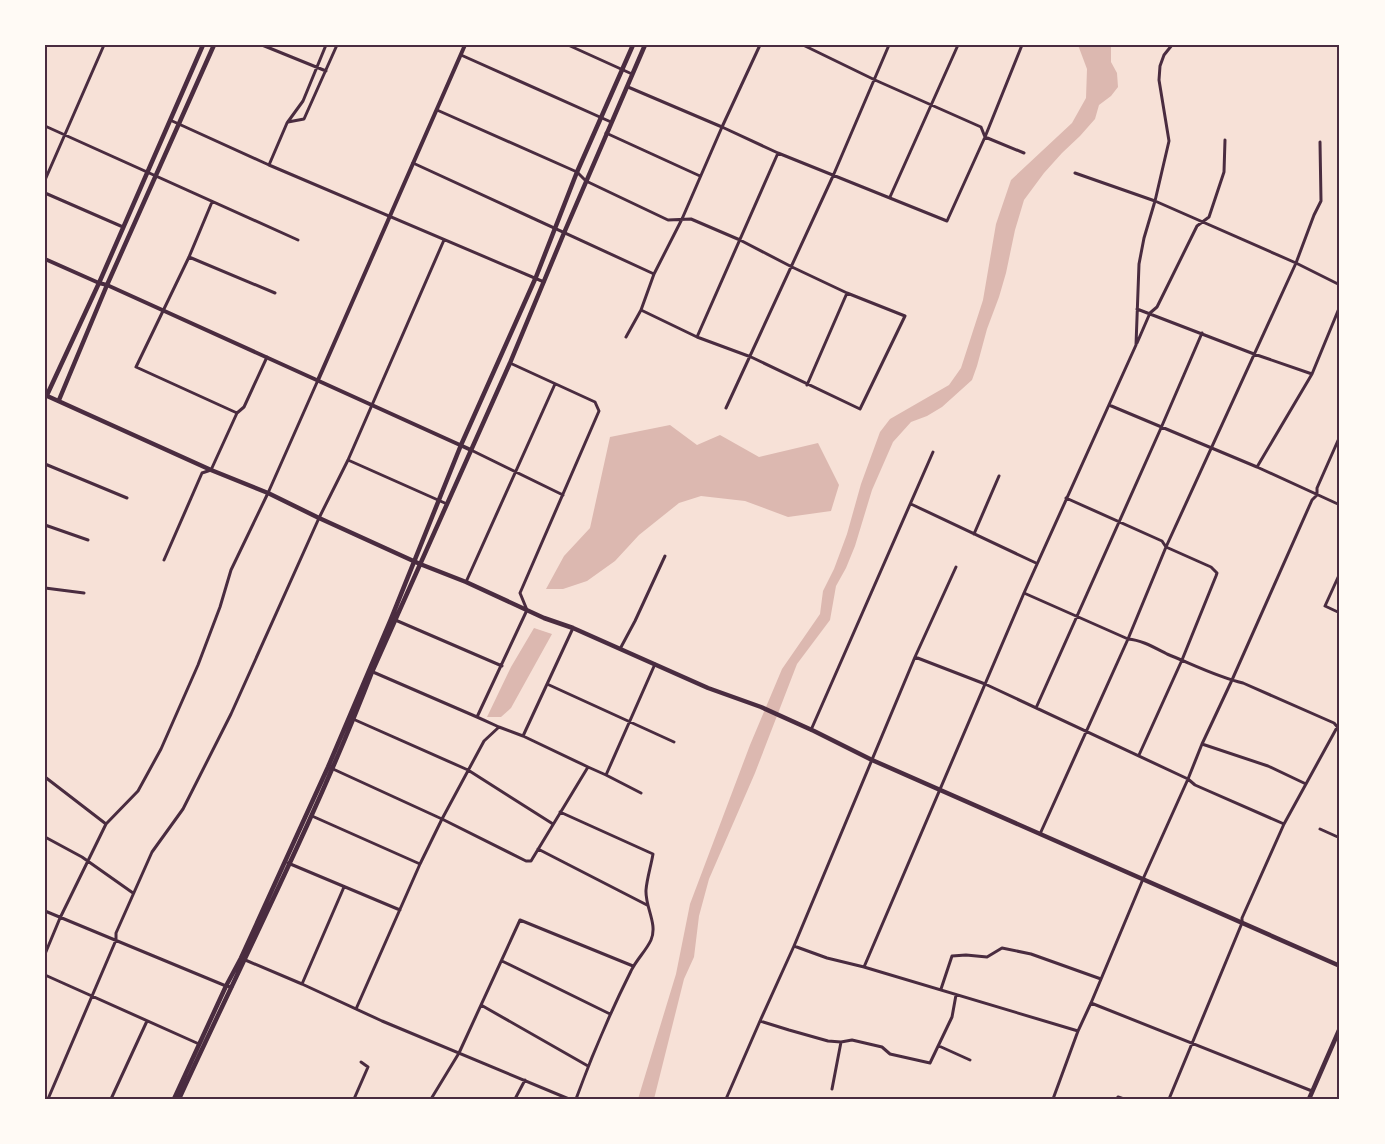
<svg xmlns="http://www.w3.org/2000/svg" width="1385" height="1144" font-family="Spectral,serif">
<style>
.water{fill:#dcb8b0}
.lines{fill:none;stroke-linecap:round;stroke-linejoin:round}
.minor{stroke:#4a2c40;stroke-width:3}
.tertiary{stroke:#4a2c40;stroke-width:4}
.secondary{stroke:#4a2c40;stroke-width:4.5}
.neatline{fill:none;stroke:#4a2c40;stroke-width:2}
</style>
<rect width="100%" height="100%" fill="#f7e1d7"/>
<path class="water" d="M1078 45H1111V62L1117 73 1118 87 1111 96 1099 105 1095 119 1080 136 1062 153 1044 173 1024 200 1015 230 1006 273 999 297 987 329 977 366 972 380 942 407 927 416 911 422 893 442 872 490 855 546 846 568 836 586 830 620 797 664 755 773 709 879 699 916 694 957 684 979 654 1099H638L676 974 690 904 750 745 782 669 820 614 823 591 834 569 847 534 861 484 880 432 890 419 949 385 961 368 983 300 996 224 1011 180 1072 123 1086 98 1087 69Z
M670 425 697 445 720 435 759 457 818 443 839 485 831 511 788 517 745 501 701 496 679 503 639 535 615 561 587 581 563 589H546L564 556 590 528 610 437Z
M534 628 552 634 511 708 501 717H487L511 667Z"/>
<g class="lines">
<path class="minor" d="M262 45 326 71
M568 45 632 74
M803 45 875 80 981 127 985 137 1024 153
M461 55 611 122
M628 87 722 127 778 153 947 221 985 137 1022 45
M437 110 577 172 586 181 668 220 691 219 740 240 792 267 847 293 905 316 860 409 751 357 697 337 641 310
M170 120 269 165 544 282
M288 122 304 119 337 45
M45 126 298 240
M606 133 700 176
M413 163 654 274
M269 165 287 123 303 101 326 45
M1075 173 1155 201 1296 263 1340 285
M45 180 104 45
M45 193 123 227
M890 197 958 45
M212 202 189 257 136 367 237 413
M189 257 275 293
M1137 309 1254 354 1312 374
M626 337 641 310 654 274 682 219 722 127 760 45
M697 337 778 153
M1137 343 1150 313 1157 307 1197 226 1209 217 1224 172 1225 140
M807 385 847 293
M1109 405 1257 467 1340 505
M726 408 833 176 889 45
M471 450 563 495
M348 460 447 504
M45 464 127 498
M1257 467 1312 374 1340 306
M1066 498 1162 541 1166 547 1211 567 1217 573 1216 576 1182 660 1139 755
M911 504 1036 563
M45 525 88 540
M974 534 999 476
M164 560 202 473 211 470 237 413 244 407 267 357
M1340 573 1325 606 1340 613
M466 582 555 384
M45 588 84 593
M1024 593 1128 639C1142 640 1155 648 1167 654 1192 664 1217 677 1243 683L1334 723 1340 730
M393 619 502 666
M620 649 635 621 665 556
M915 657 985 684 1188 779 1195 785 1284 824
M373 672 477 717 499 727 523 736 588 767 606 775 641 793
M547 684 674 742
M1036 708 1161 428 1202 333
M477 717 527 610 520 593 599 411 595 402 510 363
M353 719 468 770 553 824
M811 730 933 452
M523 736 573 628
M1202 744 1268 766 1306 784
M333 769 442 819 526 861H531L588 767
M606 775 655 664
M45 777 106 824
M560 812 653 854C651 866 647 878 646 890 645 907 658 924 651 940 646 951 636 960 631 971 610 1013 592 1055 576 1099
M312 816 420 864
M1320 829 1340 838
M1040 834 1128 639 1166 547 1296 263 1314 215 1321 201 1320 142
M45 837 82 857 133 893
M538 849 647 905
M288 863 400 910
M45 911 226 986 232 987
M794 946 827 958 864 967 1078 1031
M45 954 60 918 106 824 138 791 161 749 198 665 220 607 231 570 268 493 318 380
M243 959 302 984 382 1021 569 1099
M502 961 610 1014
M864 967 1024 593 1136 345 1139 264 1144 238 1155 201 1169 141 1159 80 1160 66 1164 55 1172 45
M45 975 199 1044
M302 984 344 887
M941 989 952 956 966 955 987 957 1002 948 1031 954 1101 979
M1091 1003 1312 1091
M481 1005 588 1066
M356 1009 420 864 442 819 484 741 499 727
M760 1021 789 1030 828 1041 841 1042 852 1040 882 1047 890 1054 930 1063 952 1017 956 995
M939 1046 970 1060
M832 1089 841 1042
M48 1099 116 940V933L152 852 183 809 231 714 319 518 348 460 444 240
M111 1099 147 1021
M354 1099 368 1067 361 1062
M431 1099 459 1053 520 920 633 966
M515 1099 525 1080
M726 1099 760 1021 794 946 915 657 956 567
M1053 1099 1078 1031 1091 1003 1143 879 1188 779 1202 744 1232 680 1312 500 1317 495V488L1340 436
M1117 1099 1118 1097 1124 1099
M1169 1099 1242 923V918L1284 824 1340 722"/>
<path class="tertiary" d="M45 259 99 283 107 285 471 450
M318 380 465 45"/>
<path class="secondary" d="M45 395 211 470 268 493 319 518 420 564 466 582 544 618 573 628 708 688 761 707 814 731 872 760 1340 966
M47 395 99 283 203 45
M59 400 107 285 214 45
M174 1099 226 986 241 958 328 767 391 619 461 445 536 277 577 172 633 45
M179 1099C244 957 316 817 372 672L510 363 564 233 645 45
M1309 1099 1340 1028"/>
</g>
<rect width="1385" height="1144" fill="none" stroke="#fffaf5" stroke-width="93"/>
<rect x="46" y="46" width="1292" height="1052" class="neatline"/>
</svg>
